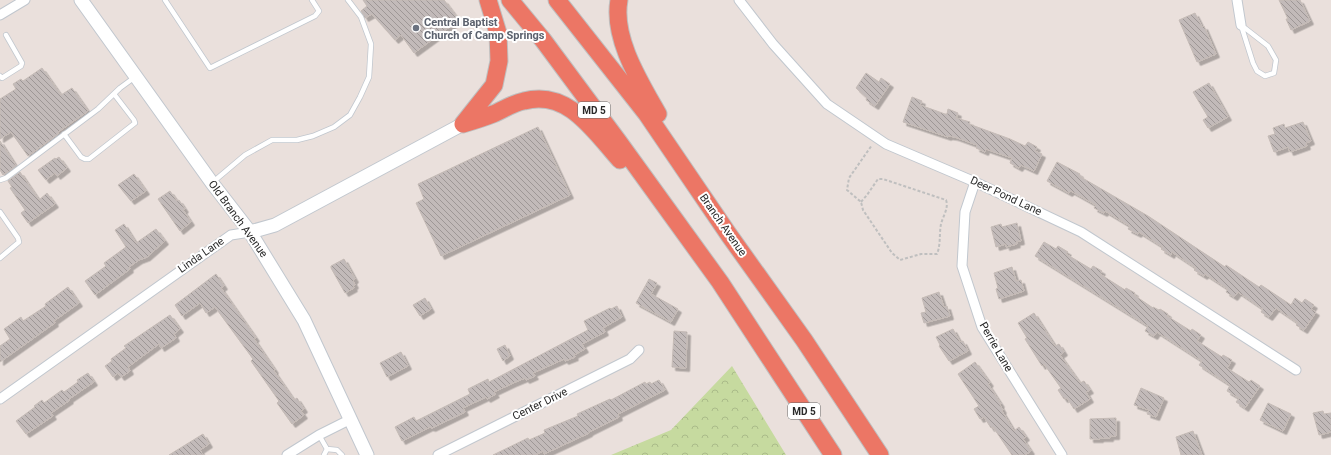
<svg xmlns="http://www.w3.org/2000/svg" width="1331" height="455" font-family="Roboto,sans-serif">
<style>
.forest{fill:url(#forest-crowns)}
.building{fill:url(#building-back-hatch);stroke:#c5bbb6;filter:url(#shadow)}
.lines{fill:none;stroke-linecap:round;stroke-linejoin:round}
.lane-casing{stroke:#c1c7ce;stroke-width:6}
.street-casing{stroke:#c1c7ce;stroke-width:11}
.secondary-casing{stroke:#c1c7ce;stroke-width:15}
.highway-casing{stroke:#bfbfbf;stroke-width:19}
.path{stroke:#bfbfbf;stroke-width:2;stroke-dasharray:3 2;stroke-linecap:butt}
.lane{stroke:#fff;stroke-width:4.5}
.street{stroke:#fff;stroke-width:9}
.secondary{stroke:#fff;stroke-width:13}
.highway{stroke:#ec7665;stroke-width:17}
.worship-dot{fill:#6b7280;stroke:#fff;stroke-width:1.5}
.labels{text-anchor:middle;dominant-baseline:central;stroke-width:4;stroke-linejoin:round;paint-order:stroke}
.shield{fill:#fff;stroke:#696969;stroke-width:1}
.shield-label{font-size:10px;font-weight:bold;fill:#292929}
.worship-label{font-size:11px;font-weight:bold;fill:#5b616d;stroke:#fff;text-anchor:start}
.street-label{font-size:11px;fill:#292929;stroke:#fff}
</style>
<defs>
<pattern id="forest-crowns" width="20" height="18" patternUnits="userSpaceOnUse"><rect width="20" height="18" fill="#c6da9f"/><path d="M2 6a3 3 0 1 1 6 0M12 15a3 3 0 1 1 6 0" fill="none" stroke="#aabb89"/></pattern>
<pattern id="building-back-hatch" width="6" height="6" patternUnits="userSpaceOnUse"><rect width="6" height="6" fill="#c2bab9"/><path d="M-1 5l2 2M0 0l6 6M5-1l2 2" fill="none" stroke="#9e9796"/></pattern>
<filter id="shadow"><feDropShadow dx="3.5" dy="3.5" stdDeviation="0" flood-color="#0004"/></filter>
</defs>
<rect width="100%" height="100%" fill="#eae0dc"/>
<path class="forest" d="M732 366 786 455H611L671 430Z"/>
<path class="building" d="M363 0H444L459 20 414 53 401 35 395 40 372 14 365 18 361 11 367 6Z
M1279 0H1300L1310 21 1291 30 1286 19H1288Z
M1195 13 1202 27 1204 26 1216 54 1197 62 1179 20Z
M42 68 61 95 72 88 88 111 58 132 59 133 28 156 11 132 0 139V99L16 89 13 84 21 79 23 81Z
M866 73 879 82 881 78 890 84 875 106 866 100 867 98 856 88Z
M1209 83 1228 117 1208 128 1203 120 1208 117 1193 92Z
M912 97 922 101 920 105 945 114H947L948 109 958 113 956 118 970 122 969 124 1010 139 1025 146 1028 142 1037 147 1035 151 1042 154 1034 171 1021 165 1019 168 1010 163 1012 158 986 149 985 152 976 148 977 145 955 137 949 136 948 137 903 122Z
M1303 122 1311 141 1306 143 1307 146 1290 152 1288 147 1274 152 1268 136 1275 134 1273 128 1284 124 1285 128Z
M538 127 570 195 441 256 416 203 424 199 418 184Z
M0 141 16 166 3 175 0 170Z
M59 157 67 168 57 176 55 173 46 180 38 170 55 158 56 159Z
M1057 162 1080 174 1079 176 1148 216 1225 267 1226 265 1259 287 1261 285 1291 305 1295 298 1302 303 1305 299 1314 305 1311 309 1316 312 1304 330 1296 325 1298 323 1276 308 1269 317 1261 312 1263 309 1238 292 1234 297 1226 292 1228 289 1205 274 1204 276 1194 270 1196 268 1172 252 1171 255 1161 249 1163 247 1139 232 1138 234 1128 229 1130 226 1105 211 1104 213 1094 208 1096 205 1071 191 1069 193 1047 181Z
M20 172 39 200 47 193 55 204 28 223 21 213 25 210 10 188 12 187 8 181Z
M134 174 146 191 131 201 118 185Z
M170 191 177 201 179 200 185 209 183 210 191 222 180 231 158 199Z
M1017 223 1021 241 1016 242 1017 244 1006 247V244L996 247 991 227 1001 224 1002 227Z
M124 224 136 243 156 229 165 241 147 257 139 260 129 267 130 269 95 295 85 281 106 266 104 263 126 247 115 230Z
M1044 242 1056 249 1058 246 1068 252 1066 254 1091 269 1093 266 1102 271 1100 274 1125 290 1126 288 1135 293 1134 295 1153 308V307L1159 310 1160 309 1168 314 1167 316 1191 331 1192 329 1201 335 1197 341 1222 357 1223 355 1232 360 1227 368 1249 382 1251 380 1260 386 1245 408 1236 402 1239 398 1227 391 1230 385 1199 365 1202 361 1157 332 1154 336 1145 331 1148 326 1035 256Z
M344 259 355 279 353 281 355 285 353 286 354 288 345 293 331 268V266Z
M1012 267 1016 281 1021 280 1024 291 999 299 996 289 998 288 994 273Z
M216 274 224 286 221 288 256 338 254 339 275 370 274 371 294 400 297 398 304 409 301 411 304 415 292 424 277 403 279 401 251 361 253 359 215 307 206 313 200 303 182 316 175 305Z
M649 279 657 283 651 294 678 309 671 322 636 303Z
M68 287 79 303 54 321 55 323 52 325 0 362V346L10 339 4 329 21 317 23 321 46 306 45 304Z
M939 292 944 307 947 306 950 316 924 323 921 313 926 312 922 298Z
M425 298 431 309 420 316 413 305Z
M617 306 622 317 603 328 605 332 582 344 585 349 574 355 575 357 565 361 564 359 533 373 535 376 526 380 525 378 513 383 494 392 496 394 487 399 486 397 463 408 465 412 432 428 430 427 402 441 395 427 414 417 416 421 470 394 468 389 488 379 489 382 588 330 584 321 610 308 611 309Z
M1034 313 1055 346 1059 344 1064 352 1060 355 1080 383 1084 381 1090 390 1086 392 1090 399 1074 409 1067 398 1064 399 1058 390 1061 388 1044 364 1042 366 1025 339 1027 338 1018 323Z
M170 315 180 329 174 334 176 338 161 348 159 344 128 367 130 371 121 377 118 373 113 377 105 366 112 361 111 359 126 348 124 346Z
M953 329 960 342 963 341 968 351 949 361 939 346 940 345 936 337Z
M674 331 687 332 686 368 672 367Z
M505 345 510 356 503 361 497 349Z
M401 352 408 366 387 377 380 363Z
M975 362 990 383 988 384 1001 404 1000 405 1003 410 1002 411 1014 431 1019 427 1026 437 1023 439 1031 451 1025 455H1012L993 427 991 428 984 417 980 419 974 409 979 406 958 374Z
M88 373 94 382 69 399 70 400 51 413 53 416 26 434 16 421 35 407 34 406 42 400 44 403 62 390 64 392 78 382 77 380Z
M659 380 665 390 618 414 619 417 589 432V433L544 454 543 451 535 455H493L528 438 529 440 545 433 544 430 578 416 577 414 610 399 611 400 645 382 646 384 650 382 651 384Z
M1141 388 1164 398 1156 417 1147 414 1149 410 1134 405Z
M1268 403 1291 414 1283 431 1260 420Z
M1323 411 1324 414 1331 413V432L1319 435 1313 413Z
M1116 418V436H1110V438H1100V439H1090V419Z
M1193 431 1202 455H1181L1176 437Z
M203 434 209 444 200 450 203 455H169Z"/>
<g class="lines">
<g class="lane-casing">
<path id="lane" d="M165 0 210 68 315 16 319 11 312 0
M1241 25 1268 46 1276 60 1274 73 1265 76 1257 71 1253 63Z
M0 76 2 78 21 66 22 63 6 35
M64 134 81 157 85 159H89L135 123 134 120 114 94
M0 180 6 178 98 109 120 88 135 77
M213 182 245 155 272 140H297L313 136 334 127 350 115 360 97 369 77 371 44 361 17 348 0
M0 212 18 238 19 242 0 258
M319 435 327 449 324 455
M327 449 337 450 342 455"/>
</g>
<g class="street-casing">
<path id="street" d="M739 0 773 44 827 104 886 144 975 182 1081 232 1296 370
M1237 0 1241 25
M0 15 25 0
M975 182 965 212 962 266 982 327 1062 455
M0 399 231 235 250 232
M287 455 319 435 351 419
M438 455 630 359 639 350"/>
</g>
<g class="secondary-casing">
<path id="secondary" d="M81 0 212 183 250 232 304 320 367 455
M250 232 275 225 463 124"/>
</g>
<g class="highway-casing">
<path id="highway" d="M510 0 543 40 618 141 720 282 833 455
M557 0 646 113 729 235 804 340 880 455
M619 0C612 38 640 82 658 114
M463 124C473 121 483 118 493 114 503 110 513 103 524 101 568 89 594 131 620 160
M463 124 494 85 499 61 498 33 488 0"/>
</g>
<path class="path" d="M861 202 867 195 878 179H883L946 200C949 208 943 216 941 224 939 234 941 244 937 254H921L900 260 892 253 863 210 861 202 847 190 849 178 872 145"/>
<use href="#lane" class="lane"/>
<use href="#street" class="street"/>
<use href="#secondary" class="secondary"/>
<use href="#highway" class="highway"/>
</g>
<circle class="worship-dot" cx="416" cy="28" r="4"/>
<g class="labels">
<g class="shield">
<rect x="578" y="102" width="32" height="16" rx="3"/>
<rect x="788" y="403" width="32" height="16" rx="3"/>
</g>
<g class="shield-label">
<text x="594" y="110">MD 5</text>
<text x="804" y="411">MD 5</text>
</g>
<g class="worship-label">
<text x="424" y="22">Central Baptist<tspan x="424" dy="13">Church of Camp Springs</tspan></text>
</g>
<g class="street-label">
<text transform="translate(1006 196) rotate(25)">Deer Pond Lane</text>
<text transform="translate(238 219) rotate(54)">Old Branch Avenue</text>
<text transform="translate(723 225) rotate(55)">Branch Avenue</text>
<text transform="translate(201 255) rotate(-35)">Linda Lane</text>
<text transform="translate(996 347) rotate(60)">Perrie Lane</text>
<text transform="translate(540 404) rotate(-26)">Center Drive</text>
</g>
</g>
</svg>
